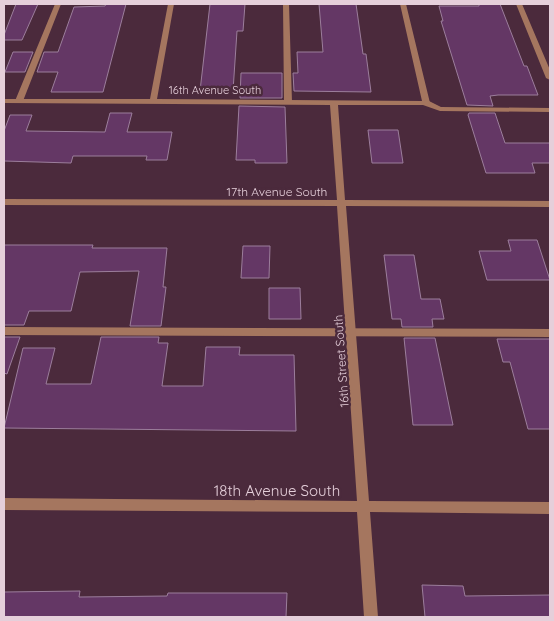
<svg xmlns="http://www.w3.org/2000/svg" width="554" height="621" font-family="Quicksand,sans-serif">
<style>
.building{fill:#643765;stroke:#9c7e9c}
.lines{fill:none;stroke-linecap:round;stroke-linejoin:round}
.lane{fill:#a5765f;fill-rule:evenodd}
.street{fill:#a5765f;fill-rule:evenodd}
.labels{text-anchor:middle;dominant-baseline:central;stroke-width:5;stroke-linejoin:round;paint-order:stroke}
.far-street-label{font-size:11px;fill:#e5cfda;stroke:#4b2a3c}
.street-label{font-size:12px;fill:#e5cfda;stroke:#4b2a3c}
.near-street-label{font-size:15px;fill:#e5cfda;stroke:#4b2a3c}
</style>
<rect width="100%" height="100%" fill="#4b2a3c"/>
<path class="building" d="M16 4H38L22 40H4V35Z
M106 4H126L103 92H51L58 72H37L44 52H58L74 7 105 6Z
M210 4H245L243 31H237L233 91H200Z
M319 4H356L363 54H366L371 92 294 91 293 73H298L297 52H323Z
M479 4H500L524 66H527L538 95H498L490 96 493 106 467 105 441 21H443L439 6H479Z
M13 52H33L25 72H5Z
M241 73H282V98H240Z
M239 106 285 107 287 163H255V160H236Z
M110 113H132L127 132H172L167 160H146L147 156H73L71 163 4 161V131L10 115H32L26 131 105 132Z
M469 113H495L505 143H550V163H532L535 173H486L468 115Z
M368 130H398L403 163H372Z
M508 240H537L550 280H487L479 251H511Z
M4 245H93L92 248H167L163 287H166L161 326H130L139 271 80 272 71 311H29L24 325H4Z
M243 246H270L269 278H241Z
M384 255H414L421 299H440L444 319H432L433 327H402L401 319H392Z
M269 288H300L301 319H269Z
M4 337H20L7 374 4 373Z
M101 337H159L158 343H168L162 386H203L206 347H240L239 355H294L296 431 4 428 23 348H55L46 384H91Z
M404 338H435L453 425H413Z
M497 339H550V429H528L510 362H503Z
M422 585 463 586 465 596 550 595V617H425Z
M80 591 79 597 167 596 168 593H287L286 617H4V592Z"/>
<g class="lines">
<path class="lane" d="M55 4H61L23 101 19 103H16L15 101Z
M283 4H289L292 102 288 104 284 102Z
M516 4H522L550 70V80L546 78Z
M423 101H429L441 107 550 108V112L440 111 423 105Z
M4 327 550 329V337L4 335Z"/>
<path class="street" d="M168 4H174L157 99 422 101 400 4H406L430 103 426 105H338L345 200 550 201V207L346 206 369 501 550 502V514L370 512 378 617H364L357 512 4 510V498L357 501 337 206 4 205V199L337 200 330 105 4 103V99H150Z"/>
</g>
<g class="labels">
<g class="far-street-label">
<text x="215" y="90">16th Avenue South</text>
</g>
<g class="street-label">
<text x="277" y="191">17th Avenue South</text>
<text transform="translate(341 361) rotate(-94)">16th Street South</text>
</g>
<g class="near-street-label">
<text x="277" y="490">18th Avenue South</text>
</g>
</g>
<rect width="554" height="621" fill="none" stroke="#e5cfda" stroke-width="10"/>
</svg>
